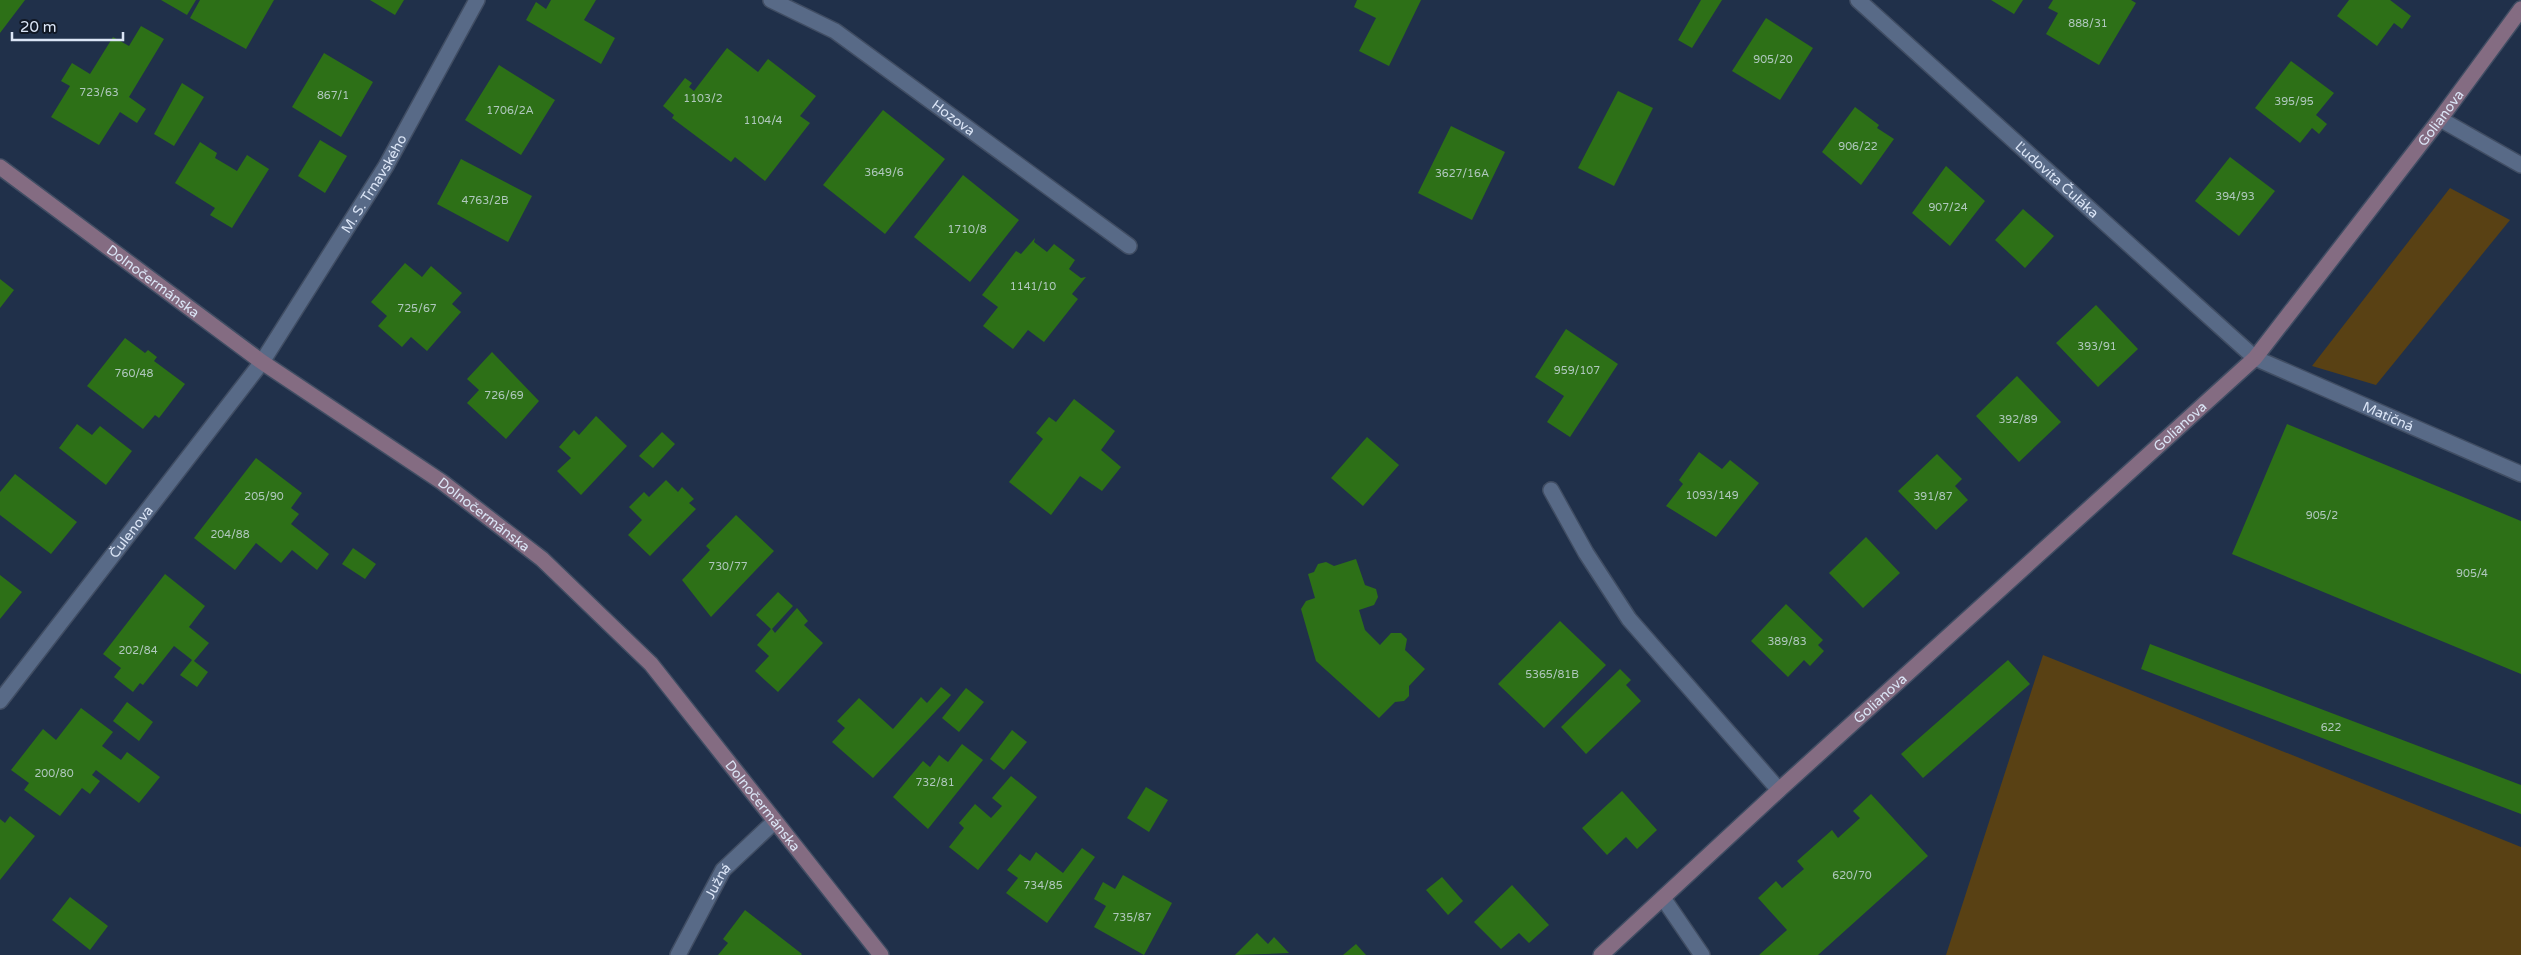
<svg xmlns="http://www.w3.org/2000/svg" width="2521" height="955" font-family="'Varela Round',sans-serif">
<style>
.green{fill:#594114}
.building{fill:#2d7017}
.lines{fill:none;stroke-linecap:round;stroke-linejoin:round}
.lane-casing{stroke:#404d63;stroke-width:18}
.street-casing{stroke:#404d63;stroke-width:18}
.secondary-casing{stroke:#404d63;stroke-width:18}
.lane{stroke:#586a87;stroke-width:15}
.street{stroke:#586a87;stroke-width:15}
.secondary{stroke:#846c82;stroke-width:15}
.labels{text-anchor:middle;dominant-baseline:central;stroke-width:4;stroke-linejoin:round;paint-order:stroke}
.number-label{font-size:11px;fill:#b0c8be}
.street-label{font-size:14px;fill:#dbe5f6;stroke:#111824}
</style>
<rect width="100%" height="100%" fill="#20304a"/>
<path class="green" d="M2450 188 2510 220 2376 385 2312 366Z
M2043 655 2521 847V955H1946Z"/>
<path class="building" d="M0 0H25L0 33Z
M161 0H196L187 15Z
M200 0H274L246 49 190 18Z
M370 0H404L395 15Z
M551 0H596L584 20 615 38 601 64 526 20 536 2 546 9Z
M1357 0H1421L1389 66 1359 51 1376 18 1354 7Z
M1701 0H1722L1692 48 1678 40Z
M1991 0H2023L2014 14Z
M2053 0H2131L2136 3 2099 65 2046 34 2058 13 2048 8Z
M2349 0H2390L2411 16 2402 29 2394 23 2377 46 2337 16Z
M1766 18 1813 48 1780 100 1732 71Z
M141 26 164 39 129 97 146 109 137 123 120 112 99 145 51 117 70 86 61 81 72 63 90 74 113 37 129 46Z
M727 48 758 72 768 59 816 96 800 116 810 123 765 181 735 157 731 162 704 142 672 118 674 115 663 106 685 78 692 83 689 87 694 91Z
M324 53 373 82 341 137 292 107Z
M2291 61 2334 93 2316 115 2327 124 2319 134 2312 128 2300 143 2255 108Z
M499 65 555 100 521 155 465 120Z
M182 83 204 97 174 146 154 134Z
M1618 91 1653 108 1614 186 1578 168Z
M1855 107 1879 125 1877 128 1894 139 1861 185 1822 152Z
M883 110 945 159 885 234 823 185Z
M1451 126 1505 152 1472 220 1418 193Z
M320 140 347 156 325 193 298 176Z
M200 142 217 153 215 158 237 171 247 155 269 169 232 228 210 215 215 208 175 183Z
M2230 157 2275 191 2239 236 2195 201Z
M461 159 532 196 508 242 437 204Z
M1946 166 1985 201 1950 246 1912 213Z
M963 175 1019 220 970 282 914 237Z
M2023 209 2054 236 2025 268 1995 240Z
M1035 238 1034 242 1047 252 1054 244 1075 260 1069 269 1081 278 1086 277 1072 294 1078 299 1044 342 1028 330 1013 349 983 326 998 307 982 295 1016 251 1021 254Z
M405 263 422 277 431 266 462 293 452 304 461 312 427 351 411 337 402 347 378 326 387 316 371 302Z
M0 279 14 290 0 308Z
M2096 305 2138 349 2098 387 2056 343Z
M1566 329 1618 364 1570 437 1547 422 1564 396 1535 377Z
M125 338 145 353 148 350 157 357 154 361 185 384 159 418 155 415 143 429 87 386Z
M492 352 539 401 506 439 467 403 479 390 467 379Z
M2017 376 2061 422 2019 462 1976 416Z
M1074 399 1115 431 1101 450 1121 467 1102 491 1080 476 1051 515 1009 482 1043 439 1036 433 1049 417 1056 422Z
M596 416 627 446 581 495 557 471 571 458 559 447 574 430 579 435Z
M77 424 92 435 100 426 132 451 106 485 59 448Z
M2287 424 2521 521V674L2232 554Z
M662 432 675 444 653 468 639 456Z
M1367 437 1399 465 1363 506 1331 478Z
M1699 452 1722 469 1730 460 1759 483 1716 537 1666 506 1683 484 1679 480Z
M1937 454 1962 479 1955 486 1968 500 1936 530 1898 491Z
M256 458 302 493 291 508 299 514 291 524 329 554 317 570 292 550 281 563 256 543 235 570 194 538Z
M15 474 77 522 51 554 0 515V492Z
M666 480 678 492 682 487 694 499 689 503 696 509 650 556 628 535 642 520 629 507 644 492 649 497Z
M736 515 774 551 711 617 682 580 710 550 706 546Z
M1866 537 1900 573 1863 608 1829 573Z
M353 548 376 564 365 579 342 564Z
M1356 559 1365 585 1376 589 1378 597 1374 605 1359 610 1365 630 1380 645 1391 633H1401L1407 639 1405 650 1425 669 1409 686V696L1404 701 1395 702 1379 718 1316 661 1301 609 1306 601 1315 598 1308 574 1314 572 1318 564 1326 562 1334 566Z
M165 574 205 606 189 627 209 643 194 661 208 672 197 687 180 675 192 660 174 646 143 685 140 683 133 692 114 677 121 668 103 654Z
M0 575 22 592 0 619Z
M778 592 793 606 772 629 775 633 797 608 808 621 804 625 823 643 778 692 755 671 769 656 757 645 771 629 756 615Z
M1786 604 1823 640 1818 645 1824 651 1810 666 1804 660 1788 677 1751 641Z
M1560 621 1606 665 1544 728 1498 684Z
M2150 644 2521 785V814L2141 669Z
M2008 660 2030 684 1923 778 1901 754Z
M1620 669 1631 680 1626 685 1641 701 1586 754 1561 727Z
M941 687 951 695 873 778 832 742 845 728 837 721 859 698 893 729 921 697 927 703Z
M966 688 984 702 959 732 942 718Z
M127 702 153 722 139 741 113 721Z
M81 708 113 732 102 746 121 760 127 752 160 777 139 803 96 770 92 775 100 781 90 794 82 788 60 816 24 790 29 783 11 770 43 729 56 740Z
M1012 730 1027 742 1004 770 990 759Z
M962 744 983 760 928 829 893 797 923 761 930 767 939 755 948 762Z
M1011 776 1037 797 978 870 949 847 964 828 959 823 975 804 991 818 1002 806 992 798Z
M1146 787 1168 800 1149 832 1127 818Z
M1622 791 1657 830 1637 849 1626 837 1607 855 1582 828Z
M1871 794 1928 856 1818 955H1759L1787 930 1758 898 1776 881 1782 888 1804 869 1797 861 1832 830 1838 838 1860 818 1853 811Z
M10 816 35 836 0 880V819L5 823Z
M1082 848 1095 857 1047 923 1006 893 1018 878 1007 870 1020 854 1030 861 1036 852 1063 873Z
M1123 875 1172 903 1144 955 1094 927 1106 906 1094 899 1103 882 1115 889Z
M1442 877 1463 901 1448 915 1426 890Z
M1512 885 1549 925 1529 943 1519 933 1501 949 1474 922Z
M70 897 108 926 90 950 52 920Z
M745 910 802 954 801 955H718L728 943 723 939Z
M1257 933 1268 944 1274 937 1289 953 1235 955Z
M1356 944 1366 955H1343Z"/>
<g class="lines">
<g class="lane-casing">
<path id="lane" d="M1663 898 1702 955"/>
</g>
<g class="street-casing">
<g id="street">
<path id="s1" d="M771 0 835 31 1129 246"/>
<path id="s2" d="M1858 0 2255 358 2521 474"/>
<path d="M2440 119 2521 165"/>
<path d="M1551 490 1586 553 1629 619 1779 790"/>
<path id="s3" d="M0 701 262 362 386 166 477 0"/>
<path id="s4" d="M678 955 723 870 774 822"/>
</g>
</g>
<g class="secondary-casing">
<g id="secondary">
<path id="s5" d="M0 167 262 362 442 482 542 559 651 664 881 955"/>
<path id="s6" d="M1601 955 1779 790 2255 358 2440 119 2521 9"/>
</g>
</g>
<use href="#lane" class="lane"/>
<use href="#street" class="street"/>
<use href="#secondary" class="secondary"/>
</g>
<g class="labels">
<g class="number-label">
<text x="2088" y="23">888/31</text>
<text x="1773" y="59">905/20</text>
<text x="99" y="92">723/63</text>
<text x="333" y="95">867/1</text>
<text x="703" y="98">1103/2</text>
<text x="2294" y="101">395/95</text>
<text x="510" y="110">1706/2A</text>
<text x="763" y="120">1104/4</text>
<text x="1858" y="146">906/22</text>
<text x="884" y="172">3649/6</text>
<text x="1462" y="173">3627/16A</text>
<text x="2235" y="196">394/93</text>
<text x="485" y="200">4763/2B</text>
<text x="1948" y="207">907/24</text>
<text x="967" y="229">1710/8</text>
<text x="1033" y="286">1141/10</text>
<text x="417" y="308">725/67</text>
<text x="2097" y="346">393/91</text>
<text x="1577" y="370">959/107</text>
<text x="134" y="373">760/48</text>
<text x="504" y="395">726/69</text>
<text x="2018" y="419">392/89</text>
<text x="1712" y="495">1093/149</text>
<text x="264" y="496">205/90</text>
<text x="1933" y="496">391/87</text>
<text x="2322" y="515">905/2</text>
<text x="230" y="534">204/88</text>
<text x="728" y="566">730/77</text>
<text x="2472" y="573">905/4</text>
<text x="1787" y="641">389/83</text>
<text x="138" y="650">202/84</text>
<text x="1552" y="674">5365/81B</text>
<text x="2331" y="727">622</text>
<text x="54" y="773">200/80</text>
<text x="935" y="782">732/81</text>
<text x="1852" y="875">620/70</text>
<text x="1043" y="885">734/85</text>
<text x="1132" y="917">735/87</text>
</g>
<g class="street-label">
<text stroke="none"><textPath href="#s1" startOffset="218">Hozova</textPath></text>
<text stroke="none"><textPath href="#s6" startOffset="1189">Golianova</textPath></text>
<text stroke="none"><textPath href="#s2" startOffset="268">Ľudovíta Čuláka</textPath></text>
<text stroke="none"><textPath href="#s3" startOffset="639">M. S. Trnavského</textPath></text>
<text stroke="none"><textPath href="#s5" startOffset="191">Dolnočermánska</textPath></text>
<text stroke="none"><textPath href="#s2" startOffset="680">Matičná</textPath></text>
<text stroke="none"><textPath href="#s6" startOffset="784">Golianova</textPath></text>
<text stroke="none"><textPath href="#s5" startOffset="596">Dolnočermánska</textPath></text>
<text stroke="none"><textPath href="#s3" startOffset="214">Čulenova</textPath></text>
<text stroke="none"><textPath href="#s6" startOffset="379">Golianova</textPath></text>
<text stroke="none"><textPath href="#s5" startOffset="1001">Dolnočermánska</textPath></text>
<text stroke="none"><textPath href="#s4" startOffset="84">Južná</textPath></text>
</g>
</g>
<path d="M12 32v8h111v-8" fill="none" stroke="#dbe5f6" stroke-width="2.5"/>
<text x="20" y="32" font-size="15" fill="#dbe5f6" stroke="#111824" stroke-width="4" paint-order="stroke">20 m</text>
</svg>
